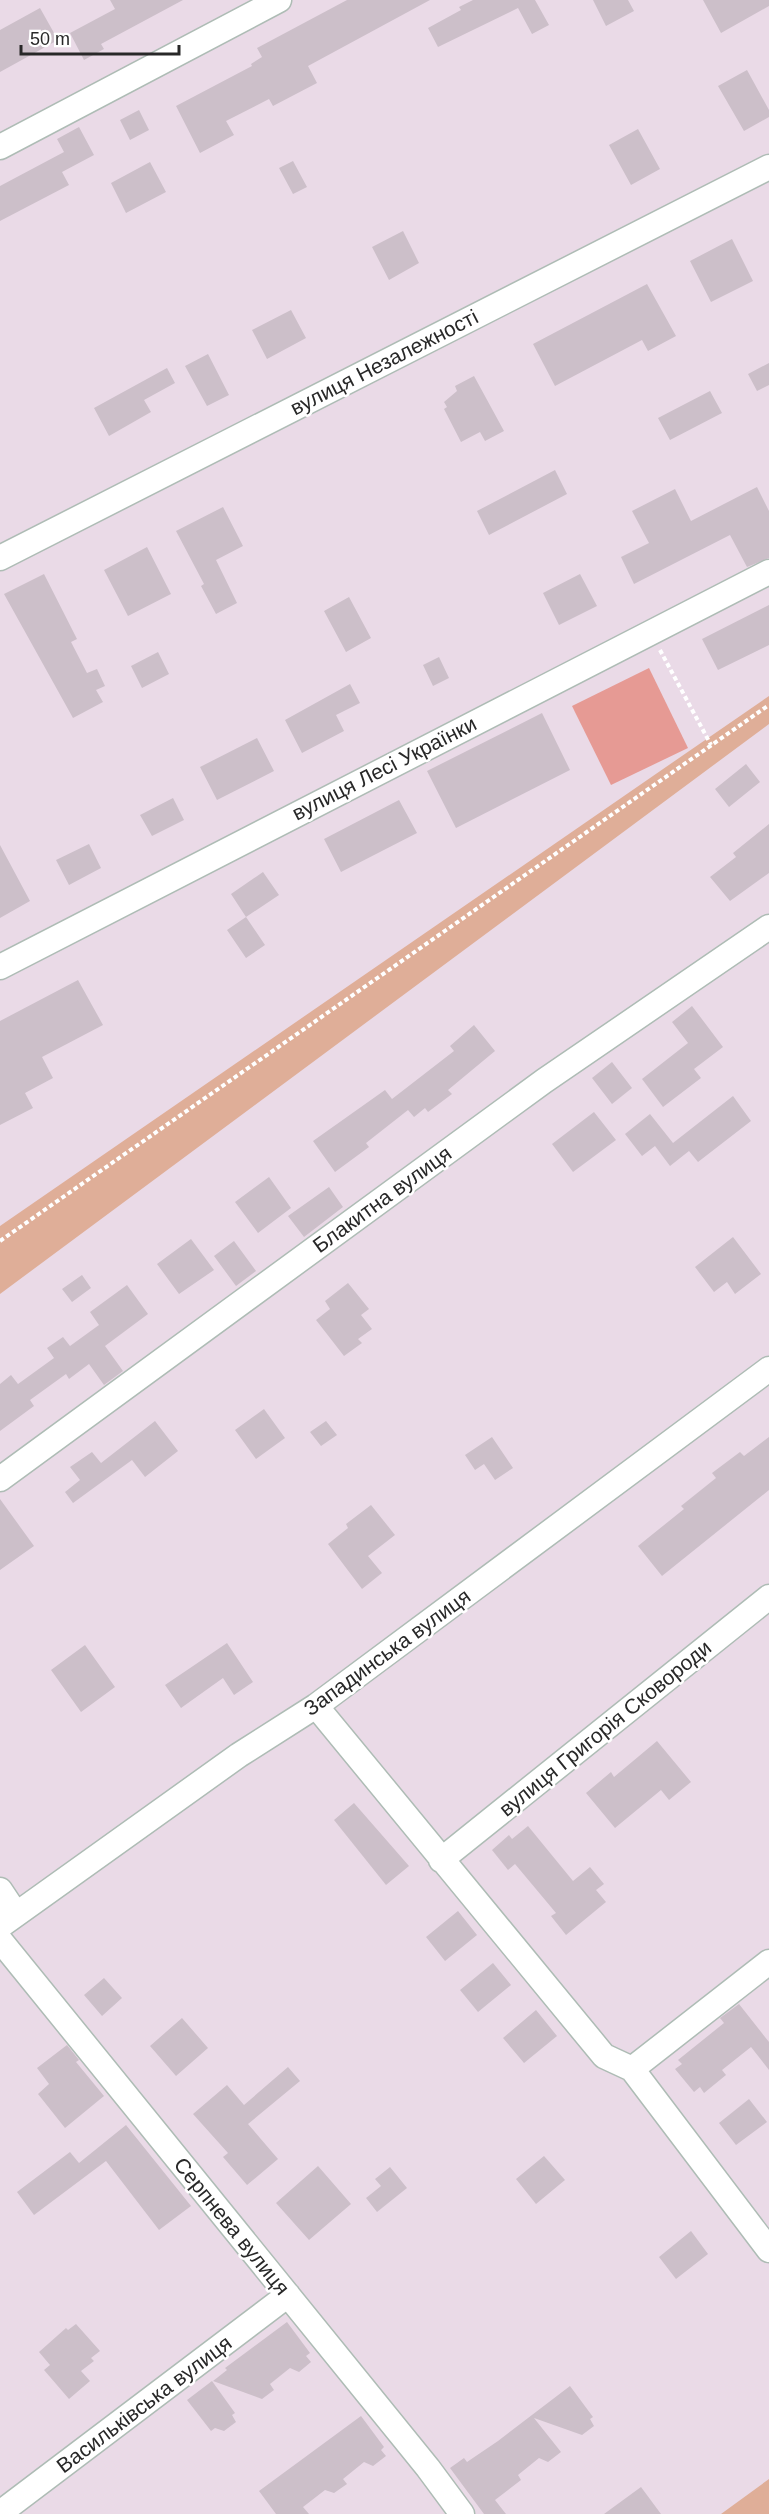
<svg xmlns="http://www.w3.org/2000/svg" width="769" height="2514" font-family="Arial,sans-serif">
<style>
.green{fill:#dfae98}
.pitch{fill:#e69a94}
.building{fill:#ccbfc9}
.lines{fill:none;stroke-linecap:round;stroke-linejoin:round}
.minor-casing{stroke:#aebcb5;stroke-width:27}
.path{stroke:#fff;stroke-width:4;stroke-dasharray:4.5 3;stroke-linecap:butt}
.minor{stroke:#fff;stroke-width:24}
.labels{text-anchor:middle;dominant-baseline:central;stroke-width:5;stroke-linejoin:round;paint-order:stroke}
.street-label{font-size:21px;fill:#282828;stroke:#fff}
</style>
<rect width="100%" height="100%" fill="#eadae7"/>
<path class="green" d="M769 696V724L0 1294V1226Z
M769 2479V2514H721Z"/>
<path class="pitch" d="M649 668 688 748 611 785 572 706Z"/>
<path class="building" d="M110 0H183L101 44 104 49 84 60 70 33 115 9Z
M347 0H430L308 66 317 83 273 106 269 99 226 121 234 135 200 153 176 106 252 66 251 64 262 57 257 48Z
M473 0H535L549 25 532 34 518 8 438 47 428 28 461 10 459 7Z
M593 0H628L634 11 606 26Z
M703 0H769V6L721 33Z
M40 8 58 40 0 72V30Z
M747 70 769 110V117L744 131 718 86Z
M139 110 149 130 130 140 120 120Z
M79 127 94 155 62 172 69 185 0 221V186L64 152 57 139Z
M638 129 660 169 631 185 609 145Z
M293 161 307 187 293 194 279 168Z
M150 162 166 192 126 213 111 183Z
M403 231 419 263 389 280 372 247Z
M732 239 753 281 711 302 690 261Z
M647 284 676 336 648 351 642 340 555 386 533 344Z
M291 310 306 338 267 359 252 330Z
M208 354 229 395 207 406 185 366Z
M769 363V385L757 391 748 374Z
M167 368 175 383 144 400 151 412 109 436 94 408Z
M474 376 504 431 485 441 480 432 461 442 444 409 447 407 444 402 457 391 455 386Z
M710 391 722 413 670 440 658 418Z
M555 470 567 494 489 535 477 511Z
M757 487 769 511V558L747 567 730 535 634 584 621 557 649 543 632 511 675 489 691 521Z
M223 507 243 546 216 560 237 603 216 614 201 586 204 584 176 531Z
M147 547 171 594 128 616 104 570Z
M44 574 77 639 71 642 87 673 97 669 105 686 96 690 103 702 73 718 4 594Z
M580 574 597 606 559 625 543 593Z
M349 597 371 638 346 652 324 611Z
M769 605V645L718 670 702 639Z
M158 652 169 674 142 688 131 666Z
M439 657 449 678 433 686 423 665Z
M350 684 360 703 336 715 344 731 302 753 285 720Z
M542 713 570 770 456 828 427 771Z
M257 738 274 771 217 800 200 767Z
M746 764 760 782 729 807 715 789Z
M173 798 184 820 152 836 140 815Z
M399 800 417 833 341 872 324 839Z
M769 824V873L730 901 710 877 736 857 733 853Z
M89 844 101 868 69 885 56 860Z
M0 845 30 901 0 918Z
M263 872 279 895 246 917 231 894Z
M246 917 265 945 246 958 227 930Z
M78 980 103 1025 42 1057 53 1078 25 1093 33 1108 0 1125V1021Z
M692 1006 723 1047 694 1069 701 1078 663 1107 642 1079 688 1043 672 1022Z
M474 1025 495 1051 448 1090 452 1094 428 1112 425 1108 414 1117 408 1110 366 1143 369 1147 335 1172 313 1141 385 1090 392 1099 454 1051 450 1046Z
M612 1062 632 1088 612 1104 592 1078Z
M733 1096 751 1121 698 1162 689 1151 670 1166 655 1146 642 1156 625 1134 650 1114 673 1143Z
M594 1112 616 1140 573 1172 552 1144Z
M269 1177 291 1208 258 1233 235 1202Z
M329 1187 343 1207 304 1237 288 1216Z
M733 1237 761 1274 735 1294 727 1282 714 1292 695 1267Z
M191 1239 214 1270 179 1294 157 1264Z
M234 1241 256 1271 236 1286 214 1256Z
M82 1275 91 1288 72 1302 62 1289Z
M348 1283 369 1309 361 1315 372 1329 358 1339 362 1343 344 1356 316 1320 330 1309 325 1301Z
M127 1285 148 1314 105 1346 123 1371 104 1385 89 1364 69 1379 66 1374 30 1400 34 1406 0 1431V1384L11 1375 18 1384 54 1358 47 1348 63 1337 70 1346 99 1325 90 1312Z
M264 1409 285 1438 256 1459 235 1430Z
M155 1421 178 1451 145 1477 132 1460 73 1503 65 1492 80 1480 70 1467 92 1452 101 1463Z
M326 1421 337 1435 321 1446 310 1432Z
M492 1437 513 1468 495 1480 484 1464 475 1470 465 1455Z
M769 1437V1490L662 1576 638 1546 684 1509 681 1506 716 1478 712 1473 740 1452 744 1456Z
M0 1499 34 1546 0 1570Z
M371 1505 395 1535 368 1556 382 1573 362 1589 328 1544 348 1528 346 1524Z
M227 1643 253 1682 234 1695 223 1678 181 1708 165 1685Z
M85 1645 115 1687 81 1712 51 1670Z
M657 1741 691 1782 669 1800 661 1790 615 1828 586 1793 611 1772 614 1777Z
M354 1803 409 1866 386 1885 334 1820Z
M528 1826 573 1881 590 1867 604 1884 596 1890 606 1902 566 1935 551 1916 556 1913 515 1864 508 1870 492 1850 509 1835 512 1839Z
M458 1911 477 1935 445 1961 426 1937Z
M493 1963 511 1985 478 2012 460 1990Z
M104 1978 122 1998 102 2016 84 1995Z
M739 2004 769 2042V2070L751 2047 722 2070 726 2075 704 2093 700 2087 694 2092 675 2069 682 2064 678 2060 724 2023 720 2018Z
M536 2010 557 2036 524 2063 503 2038Z
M182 2018 208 2048 176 2076 150 2046Z
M67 2045 79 2060 76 2062 104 2096 65 2128 38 2094 49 2084 37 2068Z
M288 2067 300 2081 248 2124 278 2159 247 2185 223 2157 228 2153 193 2114 227 2085 244 2105Z
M749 2099 767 2122 736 2145 719 2123Z
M126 2125 191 2206 159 2230 106 2161 34 2215 17 2192 70 2152 79 2163Z
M544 2156 565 2180 536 2204 516 2179Z
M318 2166 351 2204 309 2240 276 2203Z
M390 2167 407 2188 377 2212 366 2198 381 2186 375 2179Z
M691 2231 708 2254 676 2279 659 2257Z
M287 2322 310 2353 306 2356 311 2362 299 2372 290 2368 270 2384 274 2390 262 2399 213 2381 227 2370 225 2368Z
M76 2324 100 2351 91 2358 94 2361 81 2371 90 2381 69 2399 44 2370 50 2365 39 2352 66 2328 68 2330Z
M212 2381 235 2413 232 2415 236 2422 224 2431 215 2428 211 2431 187 2400Z
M570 2386 593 2417 590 2419 594 2426 582 2435 534 2418 561 2452 548 2462 539 2458 518 2475 521 2480 495 2500 506 2514H484L450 2468 464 2458 467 2462 498 2441Z
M361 2416 384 2447 381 2450 386 2456 373 2466 364 2462 343 2479 347 2484 334 2493 325 2490 303 2507 309 2514H276L259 2491Z
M641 2487 661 2514H604Z"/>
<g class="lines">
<g class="minor-casing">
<path id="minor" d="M0 147 279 0
M0 558 769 167
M0 967 769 572
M0 1479 544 1081 769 927
M316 1706 604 2056 632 2069 769 2250
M441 1860 769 1597
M0 1890 16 1914
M0 1926 239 1755 316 1706 769 1369
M0 1940 428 2468 462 2514
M632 2069 769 1962
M0 2513 288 2295"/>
</g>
<path class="path" d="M660 650 711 745
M0 1241 769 705"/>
<use href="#minor" class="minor"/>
</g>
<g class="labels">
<g class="street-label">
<text transform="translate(384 362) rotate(-27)">вулиця Незалежності</text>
<text transform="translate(384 768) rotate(-27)">вулиця Лесі Українки</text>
<text transform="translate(382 1199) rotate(-36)">Блакитна вулиця</text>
<text transform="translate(387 1652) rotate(-36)">Западинська вулиця</text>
<text transform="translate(605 1728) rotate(-39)">вулиця Григорія Сковороди</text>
<text transform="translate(232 2226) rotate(51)">Серпнева вулиця</text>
<text transform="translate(144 2404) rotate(-37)">Васильківська вулиця</text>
</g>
</g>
<path d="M21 45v9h158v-9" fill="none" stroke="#282828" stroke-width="3"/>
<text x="30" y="45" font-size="18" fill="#282828" stroke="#ffffff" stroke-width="4.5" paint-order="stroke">50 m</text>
</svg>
